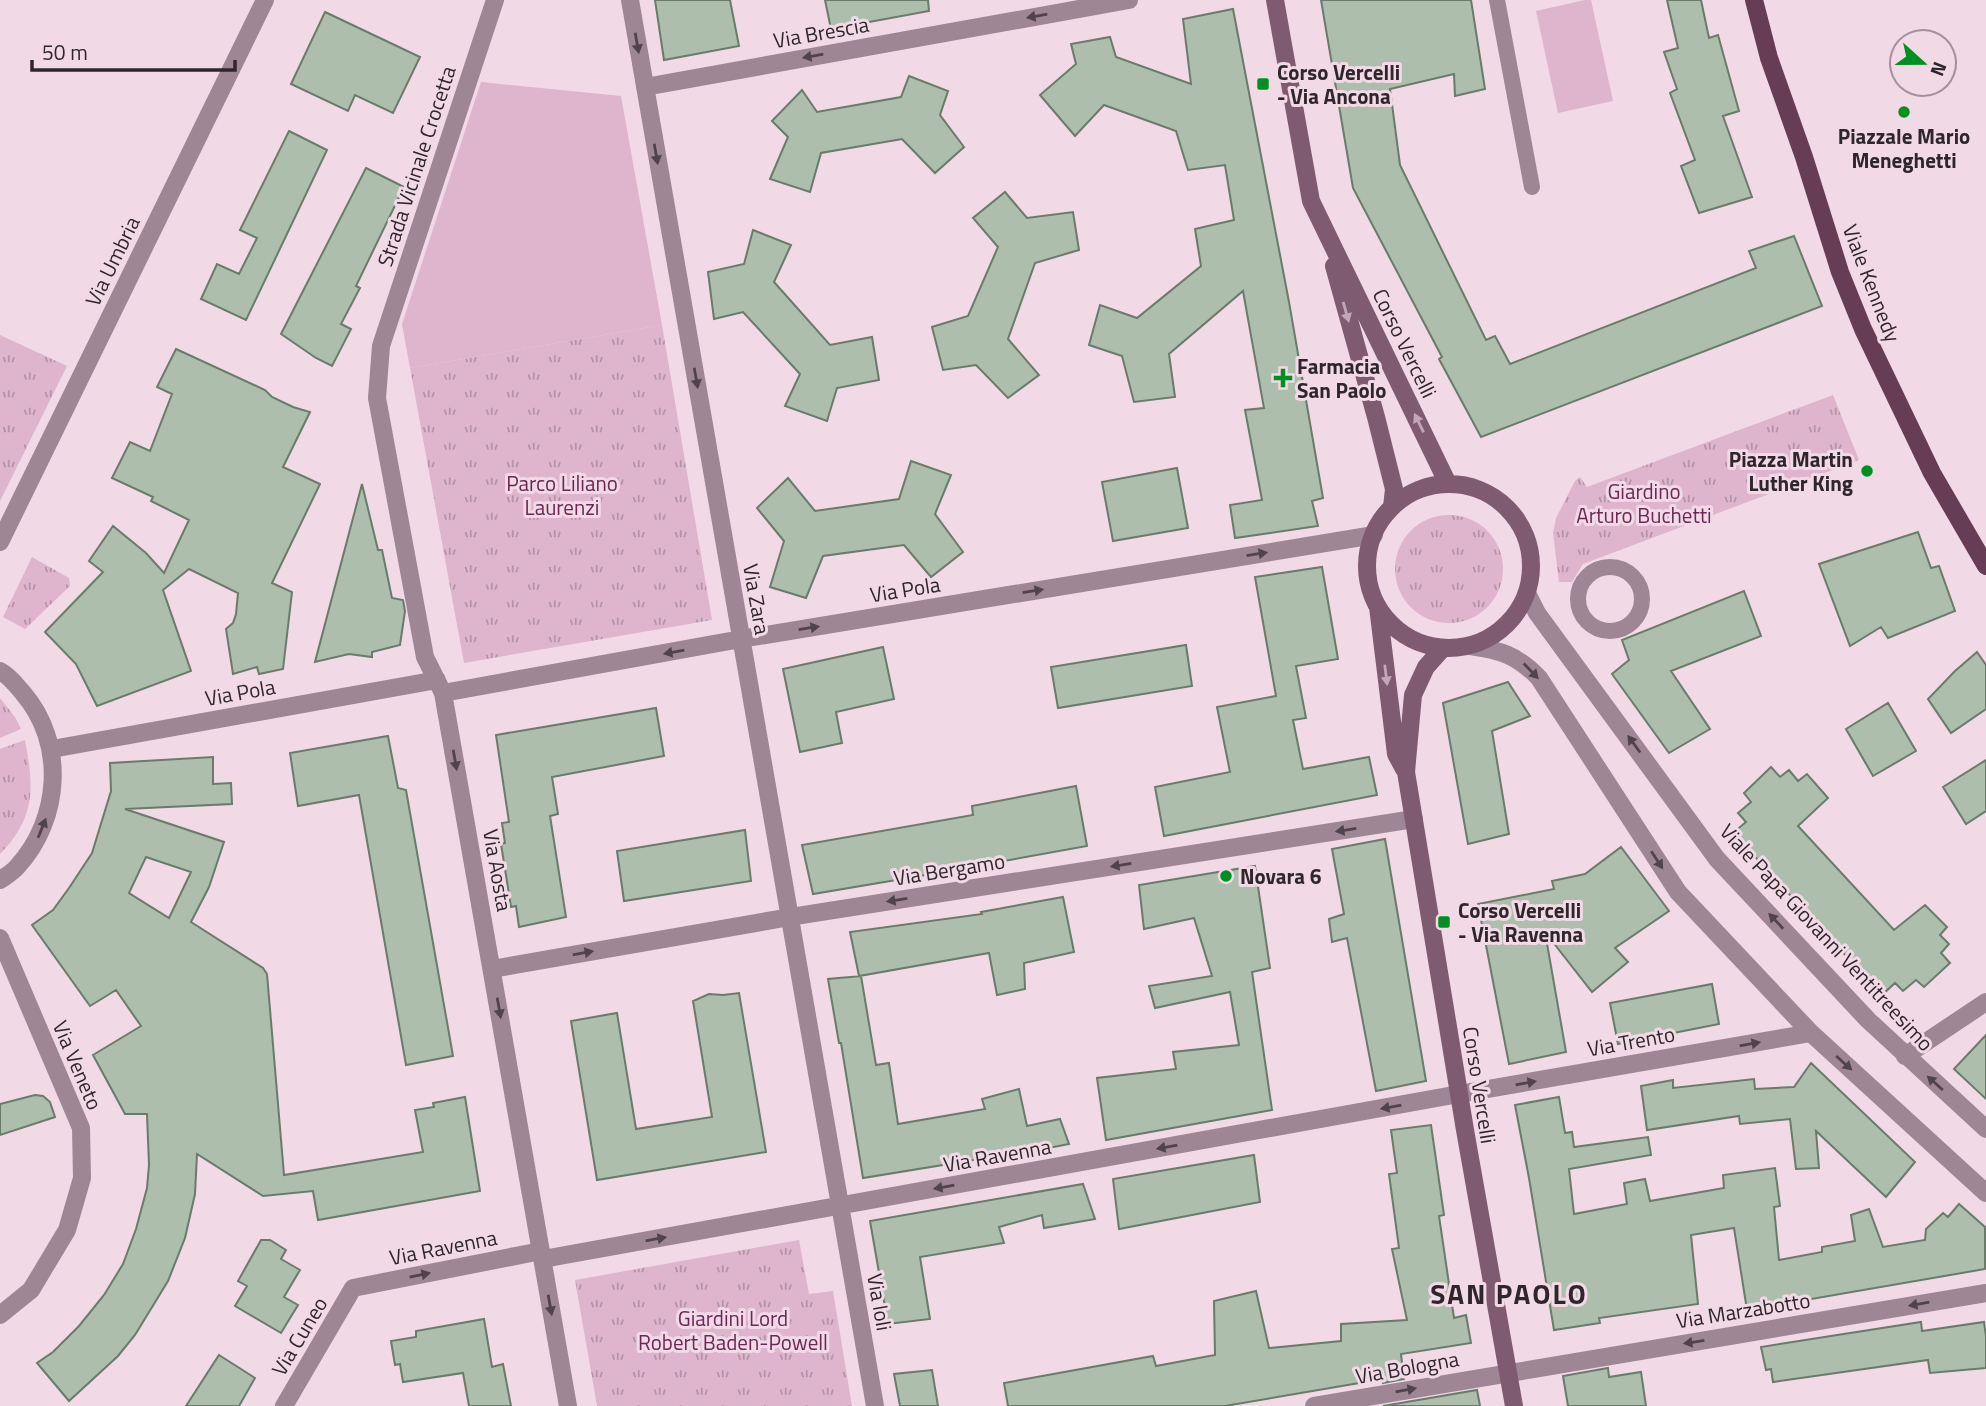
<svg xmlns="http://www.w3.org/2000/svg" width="1986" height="1406" font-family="'Titillium Web',sans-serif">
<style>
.grass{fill:url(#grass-tufts)}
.pitch{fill:#deb5cc}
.building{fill:#adbead;stroke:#6a7b6a;stroke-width:2;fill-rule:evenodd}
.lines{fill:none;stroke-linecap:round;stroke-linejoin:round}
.service{stroke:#9f8694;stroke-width:16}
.minor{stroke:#9f8694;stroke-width:18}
.tertiary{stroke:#9f8694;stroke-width:18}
.secondary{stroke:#7f5b70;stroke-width:18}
.primary{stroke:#673d56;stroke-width:18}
.oneway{fill:#51434a}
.oneway2{fill:#c3a7b7}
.poi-dot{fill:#008f21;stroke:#f1d9e6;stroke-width:2.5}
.labels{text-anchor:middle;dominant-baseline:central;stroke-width:6;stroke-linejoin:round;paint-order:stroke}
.street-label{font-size:21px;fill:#2f262b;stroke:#f1d9e6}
.poi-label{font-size:21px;font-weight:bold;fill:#2f262b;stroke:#f1d9e6;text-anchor:start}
.park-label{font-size:21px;fill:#6b2854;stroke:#f1d9e6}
.district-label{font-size:28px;font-weight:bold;letter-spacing:2px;fill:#2f262b;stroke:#f1d9e6}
</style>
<defs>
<pattern id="grass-tufts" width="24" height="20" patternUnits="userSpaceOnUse" patternTransform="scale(1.75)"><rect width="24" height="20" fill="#deb5cc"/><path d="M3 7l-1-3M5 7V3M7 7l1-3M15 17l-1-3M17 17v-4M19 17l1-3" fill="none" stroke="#b493a6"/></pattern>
</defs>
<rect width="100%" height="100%" fill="#f1d9e6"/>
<path class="grass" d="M662 325 712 620 464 663 410 368Z
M0 335 67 366 0 501Z
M1833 395 1859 460 1583 564 1572 582H1559L1553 533 1556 518 1575 481 1580 477 1587 487Z
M1395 569a54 54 0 1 1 108 0a54 54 0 1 1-108 0Z
M32 557 69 578 70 586 25 629 3 617Z
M0 698 15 717 21 729 0 738Z
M25 740C34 788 36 817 0 854V749Z
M799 1240 809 1294 833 1291 852 1406H597L575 1280Z"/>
<path class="pitch" d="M1585 0H1591L1613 101 1558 113 1536 11Z
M481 82 621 96 662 325 410 368 402 324Z"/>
<path class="building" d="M655 0H730L739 46 664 60Z
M825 0H928L929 11 831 29Z
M1321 0H1471L1485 89 1455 96 1454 74 1390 89 1400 165 1486 340 1495 336 1510 364 1756 268 1749 251 1794 236 1822 306 1481 437 1439 359 1442 357 1353 188Z
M1667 0H1701L1709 38 1718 35 1739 111 1723 116 1752 197 1699 213 1681 166 1695 160 1670 93 1677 89 1664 52 1678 48Z
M1233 9 1289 302 1323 498 1312 501 1318 526 1235 538 1230 505 1262 500 1245 410 1264 408 1243 291 1169 354 1175 397 1134 402 1122 356 1089 345 1100 305 1137 318 1201 266 1195 229 1234 220 1225 165 1188 170 1176 131 1104 105 1075 136 1040 95 1076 64 1071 44 1110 37 1116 57 1191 84 1183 19Z
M325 12 420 57 393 113 355 95 348 111 291 84Z
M909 76 948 91 940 115 964 147 935 173 902 139 821 153 810 192 770 179 788 137 772 121 802 90 817 112 901 97Z
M289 131 327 150 246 320 201 299 217 264 239 274 257 238 240 230Z
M366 168 404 187 356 286 360 288 341 324 351 329 332 366 316 358 281 334Z
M1005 192 1027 218 1073 212 1079 250 1035 263 1008 339 1039 375 1008 398 976 365 943 370 932 327 968 316 998 247 973 218Z
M753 230 791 245 774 282 830 345 872 337 879 380 837 388 827 421 785 406 800 374 743 312 714 319 708 272 744 264Z
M176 349 265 390 272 397 293 407 310 412 283 467 320 484 272 583 292 592 283 669 259 674 257 667 233 674 226 629 233 623 236 614 238 593 189 569 163 590 191 671 97 706 76 664 45 632 103 572 89 561 113 526 146 553 164 573 189 520 151 501 153 497 112 478 130 442 150 451 172 394 157 387Z
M911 461 951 475 935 514 963 552 931 577 904 545 823 556 806 598 770 587 784 541 757 508 788 478 815 511 899 499Z
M1177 468 1188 528 1113 541 1102 482Z
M362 484 378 550H382L392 598 403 600 405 611 400 645 372 652V657L349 654 315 662Z
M1918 532 1931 568 1939 566 1955 611 1888 638 1881 627 1850 646 1819 564Z
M1322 567 1338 659 1296 666 1306 718 1293 720 1303 769 1369 757 1377 795 1164 836 1155 787 1230 772 1217 707 1276 696 1255 577Z
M1744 591 1761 636 1671 671 1710 729 1669 753 1612 674 1629 660 1622 640Z
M1186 645 1192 686 1058 708 1051 667Z
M883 647 894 699 836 712 842 743 800 752 783 669Z
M1977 652 1986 665V709L1951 733 1928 699 1955 671Z
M1508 682 1530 716 1492 731 1509 834 1468 844 1443 703Z
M1888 703 1916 751 1873 776 1846 729Z
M656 708 664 756 552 777 558 814 550 816 566 917 519 927 516 906 511 907 501 844 505 843 502 823 509 822 496 735Z
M388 736 398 788 406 790 453 1056 406 1065 359 795 298 806 290 753Z
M213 757V784L231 783 232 804 125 809 224 842 209 887 191 922 263 968 267 974 284 1175 423 1152 415 1110 434 1107 433 1103 465 1097 480 1191 318 1220 313 1191 263 1196 197 1154 195 1194 185 1238 168 1281 135 1335 118 1356 69 1401 37 1363 53 1352 79 1326 104 1295 123 1264 136 1229 147 1188 149 1165 147 1114H125L93 1055 141 1026 116 990 90 1006 32 925 53 910 69 888 92 853 111 791 110 763ZM146 857 191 872 169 918 129 893Z
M1986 760V811L1966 824 1943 787Z
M1771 767 1780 777 1789 770 1798 781 1807 774 1828 798 1798 826 1894 930 1925 905 1947 927 1940 935 1949 944 1941 953 1950 963 1924 987 1916 980 1903 991 1895 983 1882 995 1733 833 1746 822 1738 813 1751 802 1744 793Z
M1076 786 1087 846 926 875 813 894 802 845 973 815 972 806Z
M745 830 751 881 624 901 617 851Z
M1385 839 1426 1081 1376 1091 1347 938 1332 942 1329 919 1344 914 1332 849Z
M1621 847 1669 911 1615 948 1628 962 1592 992 1545 932 1566 1052 1509 1064 1478 904 1554 889 1552 881 1585 874Z
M1255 866 1270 968 1252 972 1272 1110 1106 1140 1097 1078 1176 1069 1173 1052 1239 1045 1230 992 1155 1008 1149 986 1212 976 1194 918 1144 929 1139 885Z
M1063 897 1074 952 1024 963 1025 989 997 995 989 953 859 976 850 932 982 914 981 912Z
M861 976 876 1065 889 1063 898 1124 985 1109 982 1099 1019 1089 1027 1126 1060 1119 1069 1144 986 1160V1158L863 1178 841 1043H839L828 979Z
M1712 984 1719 1024 1618 1044 1610 1003Z
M739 993 766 1152 597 1180 571 1021 617 1013 636 1129 712 1117 693 1001 709 994 723 995Z
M1986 1035V1099L1954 1069Z
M1811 1063 1915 1162 1886 1197 1816 1131 1819 1168 1796 1169 1790 1119 1740 1124 1739 1116 1647 1130 1641 1086 1673 1080V1088L1754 1079 1755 1089 1794 1087Z
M35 1095 43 1096 50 1102 55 1117 0 1135V1104Z
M1559 1097 1565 1133 1572 1132 1574 1147 1648 1137 1651 1155 1569 1169 1574 1214 1627 1204 1624 1183 1645 1179 1650 1201 1724 1188 1723 1175 1775 1168 1780 1206 1774 1207 1779 1260 1822 1252V1247L1855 1241 1851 1215 1869 1209 1883 1247 1925 1240 1926 1229 1943 1213 1948 1217 1959 1204 1985 1227V1269L1747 1310 1734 1228 1691 1235 1698 1304 1599 1318 1600 1323 1554 1330 1529 1178 1515 1105Z
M1431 1125 1444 1215 1439 1216 1454 1318 1466 1315 1471 1343 1401 1354 1404 1379 1383 1383V1379L1225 1406H1008L1004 1383 1153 1356 1156 1366 1215 1355 1214 1301 1256 1291 1269 1348 1341 1341V1324L1407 1320 1392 1249 1399 1248 1389 1174 1397 1173 1391 1130Z
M1254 1155 1260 1202 1119 1229 1113 1179Z
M1083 1184 1095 1219 1044 1228 1042 1215 999 1227 1004 1243 920 1257 930 1319 888 1324 870 1221Z
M261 1240H270L286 1250 281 1259 300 1270 284 1297 298 1305 281 1333 235 1306 247 1286 238 1281Z
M484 1319 492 1367 503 1364 511 1406H469L463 1373 403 1382 400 1364 395 1365 391 1341 416 1337V1331Z
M1921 1322 1922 1331 1984 1322 1986 1336V1368L1930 1373 1928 1360 1773 1382 1771 1369 1766 1370 1761 1347Z
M219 1355 255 1378 239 1406H186Z
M1608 1368 1609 1377 1641 1372 1646 1406H1568L1563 1376Z
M932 1370 938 1406H900L894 1374Z
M1477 1390 1480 1406H1383Z"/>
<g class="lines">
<path class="service" d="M1497 0 1532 187
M1578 599a32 32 0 1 1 64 0a32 32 0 1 1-64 0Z"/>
<path class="minor" d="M495 0 381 346 377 398 425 657 443 693 568 1406
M630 0 875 1406
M645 87 1129 0
M0 542 265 0
M0 671C10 676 16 685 23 693 66 743 61 819 17 867 13 872 6 876 0 880
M443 693 741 639 1374 535
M52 749 437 680
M0 938 81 1128 82 1178 67 1230 31 1290 0 1315
M492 969 790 917 1414 819
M1905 1056 1986 1002
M543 1259 1459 1094 1811 1033
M284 1406 353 1288 541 1251
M1314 1406 1986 1293"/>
<path class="tertiary" d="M1527 593 1537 613 1717 859 1868 1020 1986 1129
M1470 646C1500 650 1517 655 1539 678L1678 892 1811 1033 1986 1193"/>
<path class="secondary" d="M1275 0 1311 201 1448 484
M1334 266 1376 417 1394 489 1392 507
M1367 566a82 82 0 1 1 164 0a82 82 0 1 1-164 0Z
M1378 607 1396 754 1404 769
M1443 648 1426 667 1413 695 1406 772 1465 1130 1514 1406"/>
<path class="primary" d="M1754 0 1769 58 1804 157 1840 272 1863 329 1932 473 1986 566"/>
</g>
<defs><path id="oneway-solid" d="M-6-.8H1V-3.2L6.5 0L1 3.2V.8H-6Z" transform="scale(1.75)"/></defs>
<g class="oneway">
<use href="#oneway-solid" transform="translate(1037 16) rotate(170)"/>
<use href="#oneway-solid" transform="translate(637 43) rotate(80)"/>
<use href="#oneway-solid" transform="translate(813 56) rotate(170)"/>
<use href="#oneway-solid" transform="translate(656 154) rotate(80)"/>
<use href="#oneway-solid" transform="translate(696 378) rotate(80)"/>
<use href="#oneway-solid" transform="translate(1257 554) rotate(-9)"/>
<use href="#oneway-solid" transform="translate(1033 591) rotate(-9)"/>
<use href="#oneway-solid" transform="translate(809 628) rotate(-9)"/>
<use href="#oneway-solid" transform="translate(674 652) rotate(170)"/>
<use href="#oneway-solid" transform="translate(1531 671) rotate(46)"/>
<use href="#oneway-solid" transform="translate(1634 744) rotate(-126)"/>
<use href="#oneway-solid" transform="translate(455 760) rotate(80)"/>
<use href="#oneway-solid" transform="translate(42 828) rotate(-68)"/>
<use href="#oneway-solid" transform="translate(1346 830) rotate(171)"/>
<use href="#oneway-solid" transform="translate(1657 860) rotate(57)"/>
<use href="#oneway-solid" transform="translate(1121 865) rotate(171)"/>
<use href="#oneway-solid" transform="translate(897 900) rotate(171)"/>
<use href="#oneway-solid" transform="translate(1776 921) rotate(-133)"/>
<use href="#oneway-solid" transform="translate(583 953) rotate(-10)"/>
<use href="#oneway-solid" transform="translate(499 1008) rotate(80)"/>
<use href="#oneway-solid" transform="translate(1750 1044) rotate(-10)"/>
<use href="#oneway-solid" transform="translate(1844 1063) rotate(42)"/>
<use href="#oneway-solid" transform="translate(1526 1083) rotate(-10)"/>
<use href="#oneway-solid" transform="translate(1935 1083) rotate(-138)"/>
<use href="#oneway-solid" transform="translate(1391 1107) rotate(170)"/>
<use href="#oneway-solid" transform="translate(1167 1147) rotate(170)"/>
<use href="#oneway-solid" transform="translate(944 1187) rotate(170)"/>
<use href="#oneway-solid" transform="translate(656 1239) rotate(-10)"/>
<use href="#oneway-solid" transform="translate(420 1275) rotate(-11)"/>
<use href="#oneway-solid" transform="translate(1919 1304) rotate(170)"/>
<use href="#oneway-solid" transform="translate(550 1305) rotate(80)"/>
<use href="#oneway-solid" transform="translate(1694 1342) rotate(171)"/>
<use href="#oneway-solid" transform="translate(1406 1390) rotate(-10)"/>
</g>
<g class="oneway2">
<use href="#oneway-solid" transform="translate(1346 312) rotate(74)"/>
<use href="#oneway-solid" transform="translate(1419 423) rotate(-116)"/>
<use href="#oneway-solid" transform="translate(1386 675) rotate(83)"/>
</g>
<g class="poi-dot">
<rect x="1256" y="77" width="14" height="14" rx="3.5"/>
<circle cx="1904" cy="112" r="7"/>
<path d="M1279.5 367.5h7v7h7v7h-7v7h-7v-7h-7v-7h7z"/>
<circle cx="1867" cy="471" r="7"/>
<circle cx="1226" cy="876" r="7"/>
<rect x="1437" y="915" width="14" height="14" rx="3.5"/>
</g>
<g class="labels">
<g class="street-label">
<text transform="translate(821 32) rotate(-10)">Via Brescia</text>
<text transform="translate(416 166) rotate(-72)">Strada Vicinale Crocetta</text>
<text transform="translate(112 261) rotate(-64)">Via Umbria</text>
<text transform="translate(1872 283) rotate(69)">Viale Kennedy</text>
<text transform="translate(1405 343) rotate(64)">Corso Vercelli</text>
<text transform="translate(905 589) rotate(-9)">Via Pola</text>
<text transform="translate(757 599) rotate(80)">Via Zara</text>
<text transform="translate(240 692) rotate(-10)">Via Pola</text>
<text transform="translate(949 869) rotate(-9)">Via Bergamo</text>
<text transform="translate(498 870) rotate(80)">Via Aosta</text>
<text transform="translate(1827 937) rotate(47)">Viale Papa Giovanni Ventitreesimo</text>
<text transform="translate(1631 1041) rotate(-10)">Via Trento</text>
<text transform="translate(78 1065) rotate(67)">Via Veneto</text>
<text transform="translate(1480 1085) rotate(81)">Corso Vercelli</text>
<text transform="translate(997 1155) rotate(-10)">Via Ravenna</text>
<text transform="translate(443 1247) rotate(-11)">Via Ravenna</text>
<text transform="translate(880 1302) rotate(80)">Via Ioli</text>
<text transform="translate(1743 1310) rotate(-9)">Via Marzabotto</text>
<text transform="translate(299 1336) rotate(-59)">Via Cuneo</text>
<text transform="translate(1407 1367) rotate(-10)">Via Bologna</text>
</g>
<g class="poi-label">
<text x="1277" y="72">Corso Vercelli<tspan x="1277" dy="24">- Via Ancona</tspan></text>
<text x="1904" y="136" text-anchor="middle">Piazzale Mario<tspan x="1904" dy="24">Meneghetti</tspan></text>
<text x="1297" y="366">Farmacia<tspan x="1297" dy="24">San Paolo</tspan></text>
<text x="1853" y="459" text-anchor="end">Piazza Martin<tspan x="1853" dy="24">Luther King</tspan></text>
<text x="1240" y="876">Novara 6</text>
<text x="1458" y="910">Corso Vercelli<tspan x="1458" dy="24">- Via Ravenna</tspan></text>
</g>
<g class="park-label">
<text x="562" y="483">Parco Liliano<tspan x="562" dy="24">Laurenzi</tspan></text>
<text x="1644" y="491">Giardino<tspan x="1644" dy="24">Arturo Buchetti</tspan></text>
<text x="733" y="1318">Giardini Lord<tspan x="733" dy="24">Robert Baden-Powell</tspan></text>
</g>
<g class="district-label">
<text x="1509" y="1293">SAN PAOLO</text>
</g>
</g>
<g transform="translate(1923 63) rotate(111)"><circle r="33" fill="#f1d9e6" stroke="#a3919b" stroke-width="2"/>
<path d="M0-5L12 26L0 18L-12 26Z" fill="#008f21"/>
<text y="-10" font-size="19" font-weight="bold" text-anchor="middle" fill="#2f262b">N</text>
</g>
<path d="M32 60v10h203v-10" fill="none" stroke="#2f262b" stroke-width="3.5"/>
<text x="42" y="60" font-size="21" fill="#2f262b" stroke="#f1d9e6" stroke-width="5" paint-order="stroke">50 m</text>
</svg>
